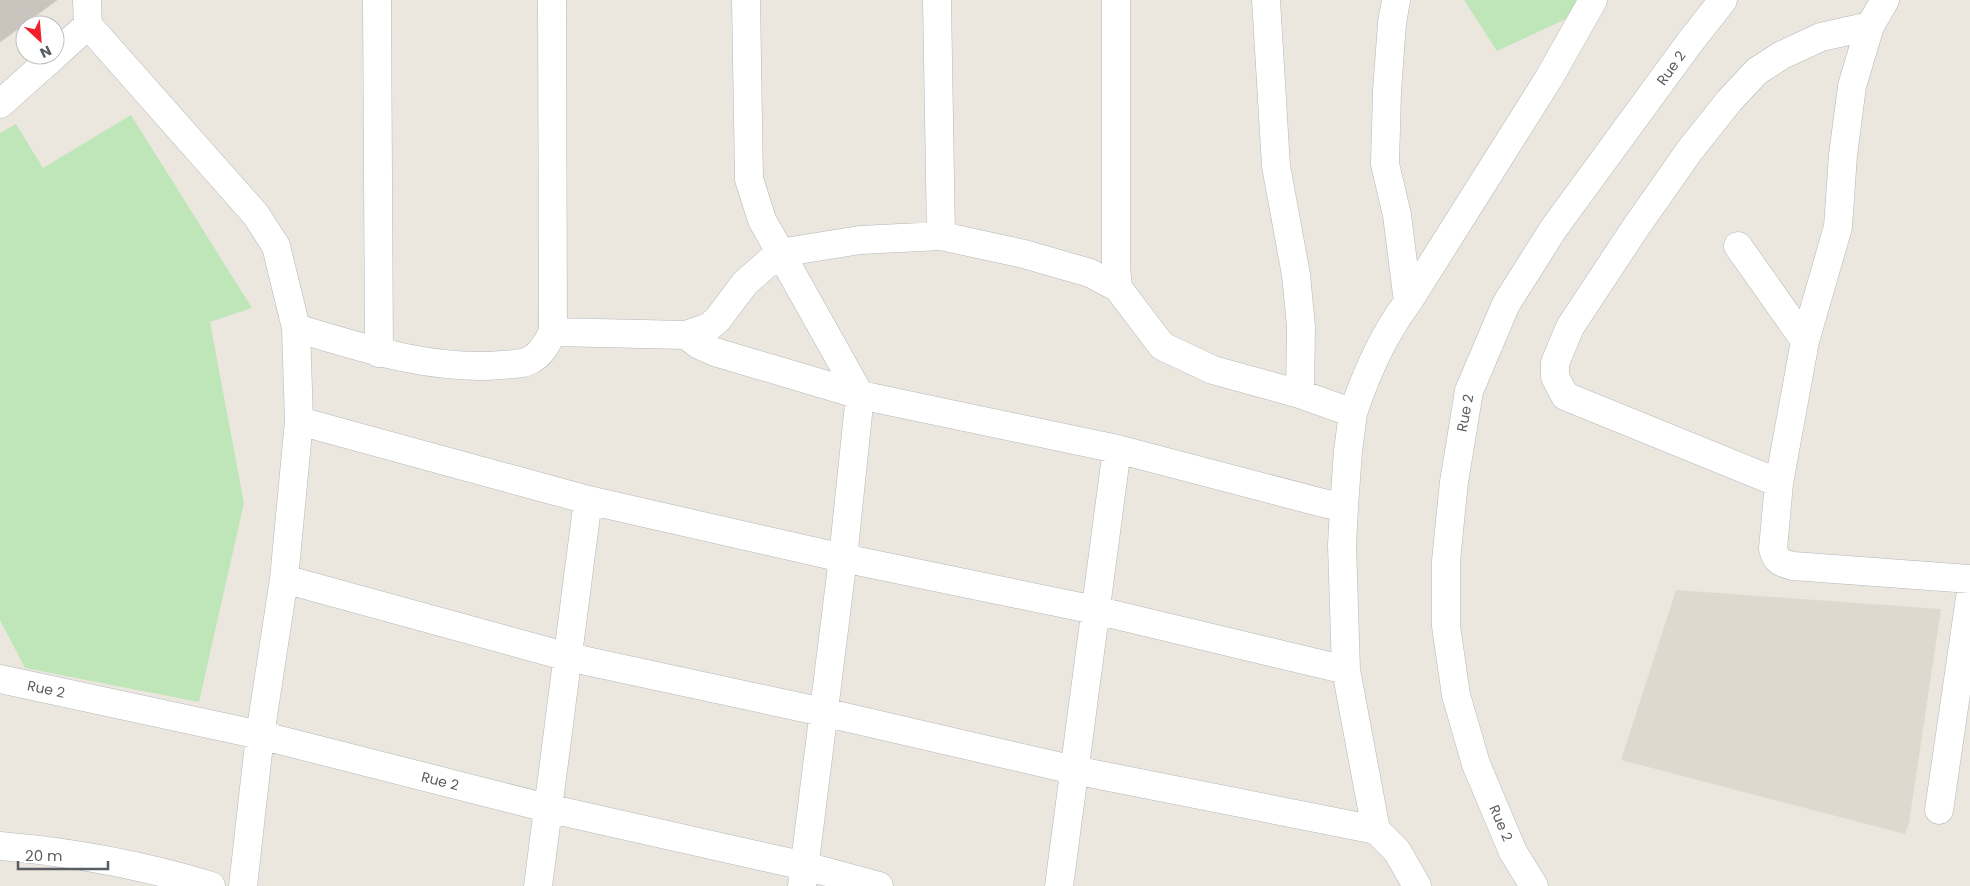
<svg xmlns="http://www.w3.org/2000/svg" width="1970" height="886" font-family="Poppins,sans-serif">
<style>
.education{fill:#ded9cf}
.green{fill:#bfe6b9}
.building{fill:#c9c4be;stroke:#d1c8bd}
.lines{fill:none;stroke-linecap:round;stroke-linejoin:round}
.street-casing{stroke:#b2b6bb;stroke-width:29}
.secondary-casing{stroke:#b0b6bb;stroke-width:29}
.street{stroke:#fff;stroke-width:28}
.secondary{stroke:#fff;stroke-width:28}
.labels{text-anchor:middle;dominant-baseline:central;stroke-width:4;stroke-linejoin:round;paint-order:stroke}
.street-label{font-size:14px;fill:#585d61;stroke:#fff}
</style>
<rect width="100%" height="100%" fill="#ece7de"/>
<path class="education" d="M1676 590 1941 609 1909 823 1905 834 1621 760Z"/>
<path class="green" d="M1464 0H1595L1564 20 1497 51Z
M131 115 252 308 210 322 244 503 199 702 25 668 0 620V133L16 124 43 168Z"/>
<path class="building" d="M0 0H57L0 42Z"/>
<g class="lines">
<g class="street-casing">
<path id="street" d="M87 0 88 25 256 215 276 246 296 328 299 421 284 579 260 735 243 886
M377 0 379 353
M746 0 749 179 762 220 860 395 843 558 802 886
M937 0 941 236
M1116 0V267L1118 288
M1266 0 1276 166 1296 275 1301 326 1300 394
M1396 0 1392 23 1387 91 1385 164 1397 215 1408 302
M1885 0 1870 26 1852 86 1843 155 1838 227 1805 341 1779 483 1773 549C1776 561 1781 563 1793 566L1970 579
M55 55 88 25
M0 104 55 55
M1738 246 1805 341
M296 328C363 348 432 371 502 365 512 364 523 365 532 359 543 353 547 342 553 332L552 0
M553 332 686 335 709 327 718 319 745 283 779 253 860 240 941 236 1024 254 1090 273 1118 288 1162 346 1213 370 1300 394 1353 413 1348 451 1344 507
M686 335 699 345 715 352 860 395 1117 449 1323 503 1344 507 1342 545 1346 670 1376 830
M1353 413C1366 374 1383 335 1408 302L1549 78 1593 0
M299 421 588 500 843 558 1095 610 1346 670
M1779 483 1565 396 1555 377V363L1570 327 1636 227 1690 150 1729 101 1757 71 1782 55 1821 37 1870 26
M284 579 568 657 823 712 1074 770 1376 830 1397 851 1417 886
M0 679 260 735 547 808 805 866 879 886
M1939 810 1970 598
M0 846C71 852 143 865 211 886
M538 886 588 500
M1059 886 1117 449"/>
</g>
<g class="secondary-casing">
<path id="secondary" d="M1534 886 1513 852 1476 764 1456 695 1446 626V561L1454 482 1469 391 1506 304 1554 228 1690 42 1723 0"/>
</g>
<use href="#street" class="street"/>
<use href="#secondary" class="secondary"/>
</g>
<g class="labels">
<g class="street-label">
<text transform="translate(1671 68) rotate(-54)">Rue 2</text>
<text transform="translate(1465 413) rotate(-79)">Rue 2</text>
<text transform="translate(46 689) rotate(12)">Rue 2</text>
<text transform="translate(440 781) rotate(14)">Rue 2</text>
<text transform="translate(1501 823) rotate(67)">Rue 2</text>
</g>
</g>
<g transform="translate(40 40) rotate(154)"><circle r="24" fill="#ffffff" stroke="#bcbec0"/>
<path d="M0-4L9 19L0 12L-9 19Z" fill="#f21f2b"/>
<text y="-8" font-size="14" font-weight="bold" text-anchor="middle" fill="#585d61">N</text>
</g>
<path d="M18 861v8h90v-8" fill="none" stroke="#585d61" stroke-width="2.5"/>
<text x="25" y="861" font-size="15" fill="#585d61" stroke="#ffffff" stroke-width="4" paint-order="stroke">20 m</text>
</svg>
